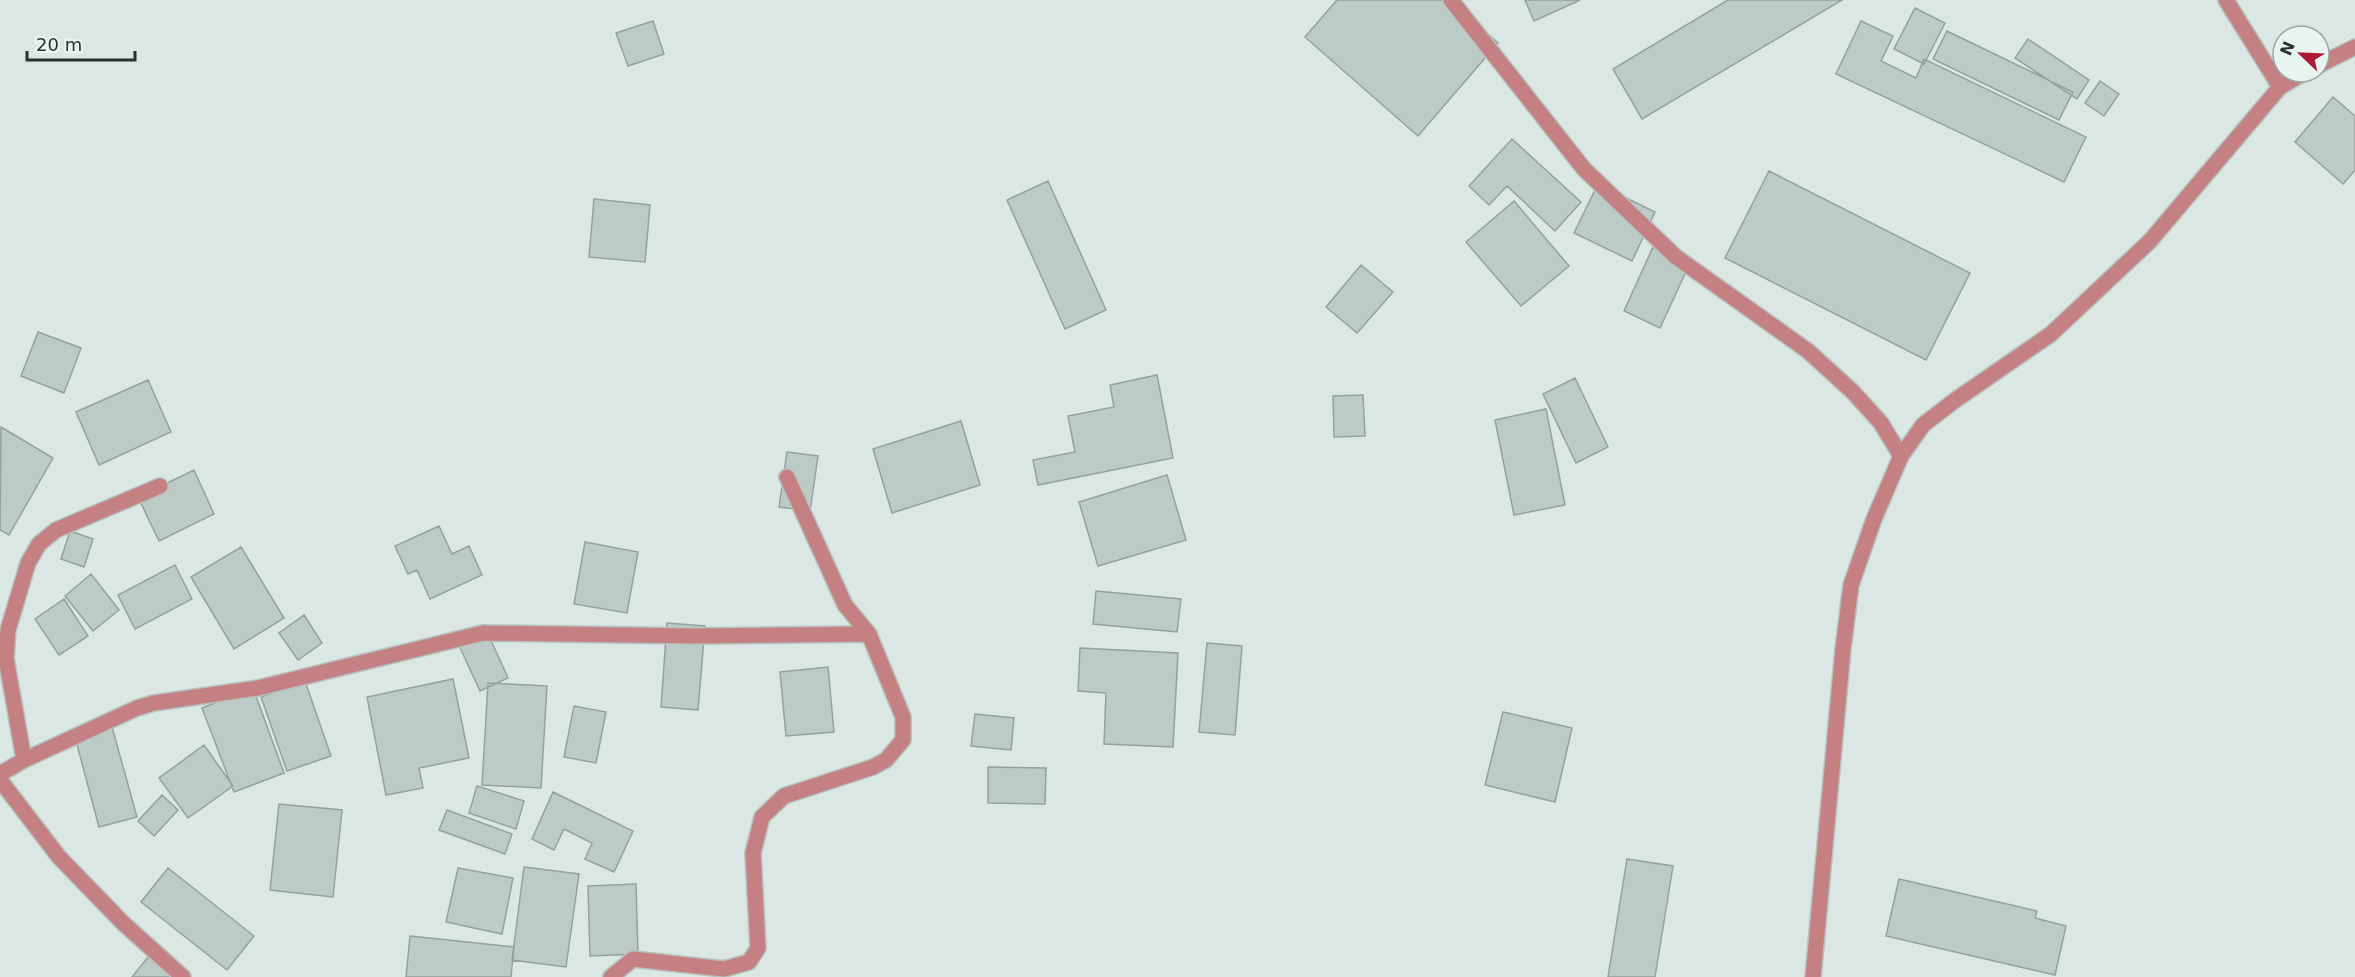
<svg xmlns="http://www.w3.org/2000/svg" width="2355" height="977" font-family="'DejaVu Sans',sans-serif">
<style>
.building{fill:#bdcbc7;stroke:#94a19d;stroke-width:1.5}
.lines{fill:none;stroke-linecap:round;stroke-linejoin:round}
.street-casing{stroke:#b7c2bf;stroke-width:18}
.street{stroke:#c58083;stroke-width:15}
</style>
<rect width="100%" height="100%" fill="#dae7e3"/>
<path class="building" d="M1337 0H1450L1498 43 1418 136 1305 37Z
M1525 0H1580L1534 21Z
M1728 0H1842L1642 119 1613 69Z
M1915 8 1945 23 1924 64 1894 49Z
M653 21 664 54 628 66 616 33Z
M1861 21 1893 36 1881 61 1916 78 1924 59 2086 137 2064 182 1836 74Z
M1947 31 2073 92 2059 120 1933 59Z
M2028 39 2089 80 2077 99 2015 58Z
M2100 81 2119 94 2104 116 2085 103Z
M2333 97 2355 116V170L2343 184 2295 142Z
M1512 139 1581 202 1555 231 1507 186 1489 205 1469 186Z
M1769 171 1970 273 1926 360 1725 258Z
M1048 181 1106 310 1065 329 1007 200Z
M1598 184 1655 212 1632 261 1574 233Z
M594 199 650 205 645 262 589 257Z
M1514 201 1569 266 1521 306 1466 242Z
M1653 247 1690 263 1660 328 1624 311Z
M1361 265 1393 292 1357 333 1326 307Z
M38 332 81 348 64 393 21 376Z
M1157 375 1173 458 1038 485 1033 460 1075 452 1068 416 1114 407 1110 385Z
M1575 378 1608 447 1576 463 1543 394Z
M148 380 171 432 99 465 76 412Z
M1363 395 1365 436 1334 437 1333 396Z
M1546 409 1565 505 1514 515 1495 420Z
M961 421 980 485 892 513 873 449Z
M1 427 53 458 9 535 0 530Z
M787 452 818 456 810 511 779 507Z
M194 470 214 514 159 541 138 497Z
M1167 475 1186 540 1098 566 1079 502Z
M439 526 452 554 469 546 482 575 430 599 417 570 408 574 395 546Z
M70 531 93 539 84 567 61 559Z
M585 542 638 552 627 613 574 604Z
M241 547 284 618 234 649 191 577Z
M175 565 192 599 135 629 118 595Z
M91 574 119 610 93 631 65 596Z
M1096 591 1181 599 1177 632 1093 624Z
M64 599 88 636 59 655 35 619Z
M304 615 322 643 298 660 279 633Z
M667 623 705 626 698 710 661 707Z
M485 627 508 678 480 691 456 639Z
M1207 643 1242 646 1235 735 1199 732Z
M1080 648 1178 653 1173 747 1104 744 1106 693 1078 691Z
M828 667 834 732 786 736 780 672Z
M453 679 469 758 419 768 423 788 386 795 367 697Z
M305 681 331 756 287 771 261 697Z
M488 683 547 686 541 788 482 785Z
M253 688 284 773 234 792 202 708Z
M574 706 606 712 596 763 564 757Z
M1503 712 1572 728 1555 802 1485 785Z
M975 714 1014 718 1011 750 971 746Z
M112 727 137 817 99 827 75 737Z
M204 745 233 786 188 818 159 778Z
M988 767 1046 768 1045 804 988 803Z
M477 786 524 801 516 829 469 813Z
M553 792 633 831 614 872 585 859 592 843 564 829 554 850 532 839Z
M162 795 178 810 154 836 138 821Z
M279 804 342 810 333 897 270 890Z
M447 810 512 834 505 854 439 830Z
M1627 859 1673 866 1655 977H1608Z
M524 867 579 874 566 967 512 960Z
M168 868 254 936 227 970 141 902Z
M458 868 513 878 502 934 446 922Z
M1899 879 2037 911 2035 918 2066 926 2055 975 1886 936Z
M636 884 638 954 590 956 588 886Z
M410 936 514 947 511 977H406Z
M148 957 174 977H132Z"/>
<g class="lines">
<g class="street-casing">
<path id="street" d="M1451 0 1584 169 1676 257 1808 351 1853 392 1881 423 1901 456
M2226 0 2280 87
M2319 65 2355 47
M24 760 6 658 8 630 28 563 39 544 56 530 160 486
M0 774 24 760 137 708 154 703 258 688 483 633 696 636 869 634
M0 780 59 857 123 923 183 977
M611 977 633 959 724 969 749 962 758 948 753 853 762 817 784 796 873 767 886 760 903 740V717L869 634 845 605 787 477
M1813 977 1843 649 1851 585 1874 519 1901 456 1923 425 1954 401 2051 334 2150 241 2280 87 2305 72"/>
</g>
<use href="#street" class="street"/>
</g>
<g transform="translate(2301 54) rotate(293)"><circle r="28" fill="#e7f4f0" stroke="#9ca6a3" stroke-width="1.5"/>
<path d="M0-4.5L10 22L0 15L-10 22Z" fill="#ae1938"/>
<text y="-9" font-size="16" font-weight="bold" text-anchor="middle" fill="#2b302f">N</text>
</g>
<path d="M27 51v9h108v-9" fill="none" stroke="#2b302f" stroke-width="3"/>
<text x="36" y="51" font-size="18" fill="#2b302f" stroke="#e7f4f0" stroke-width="4.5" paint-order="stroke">20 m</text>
</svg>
